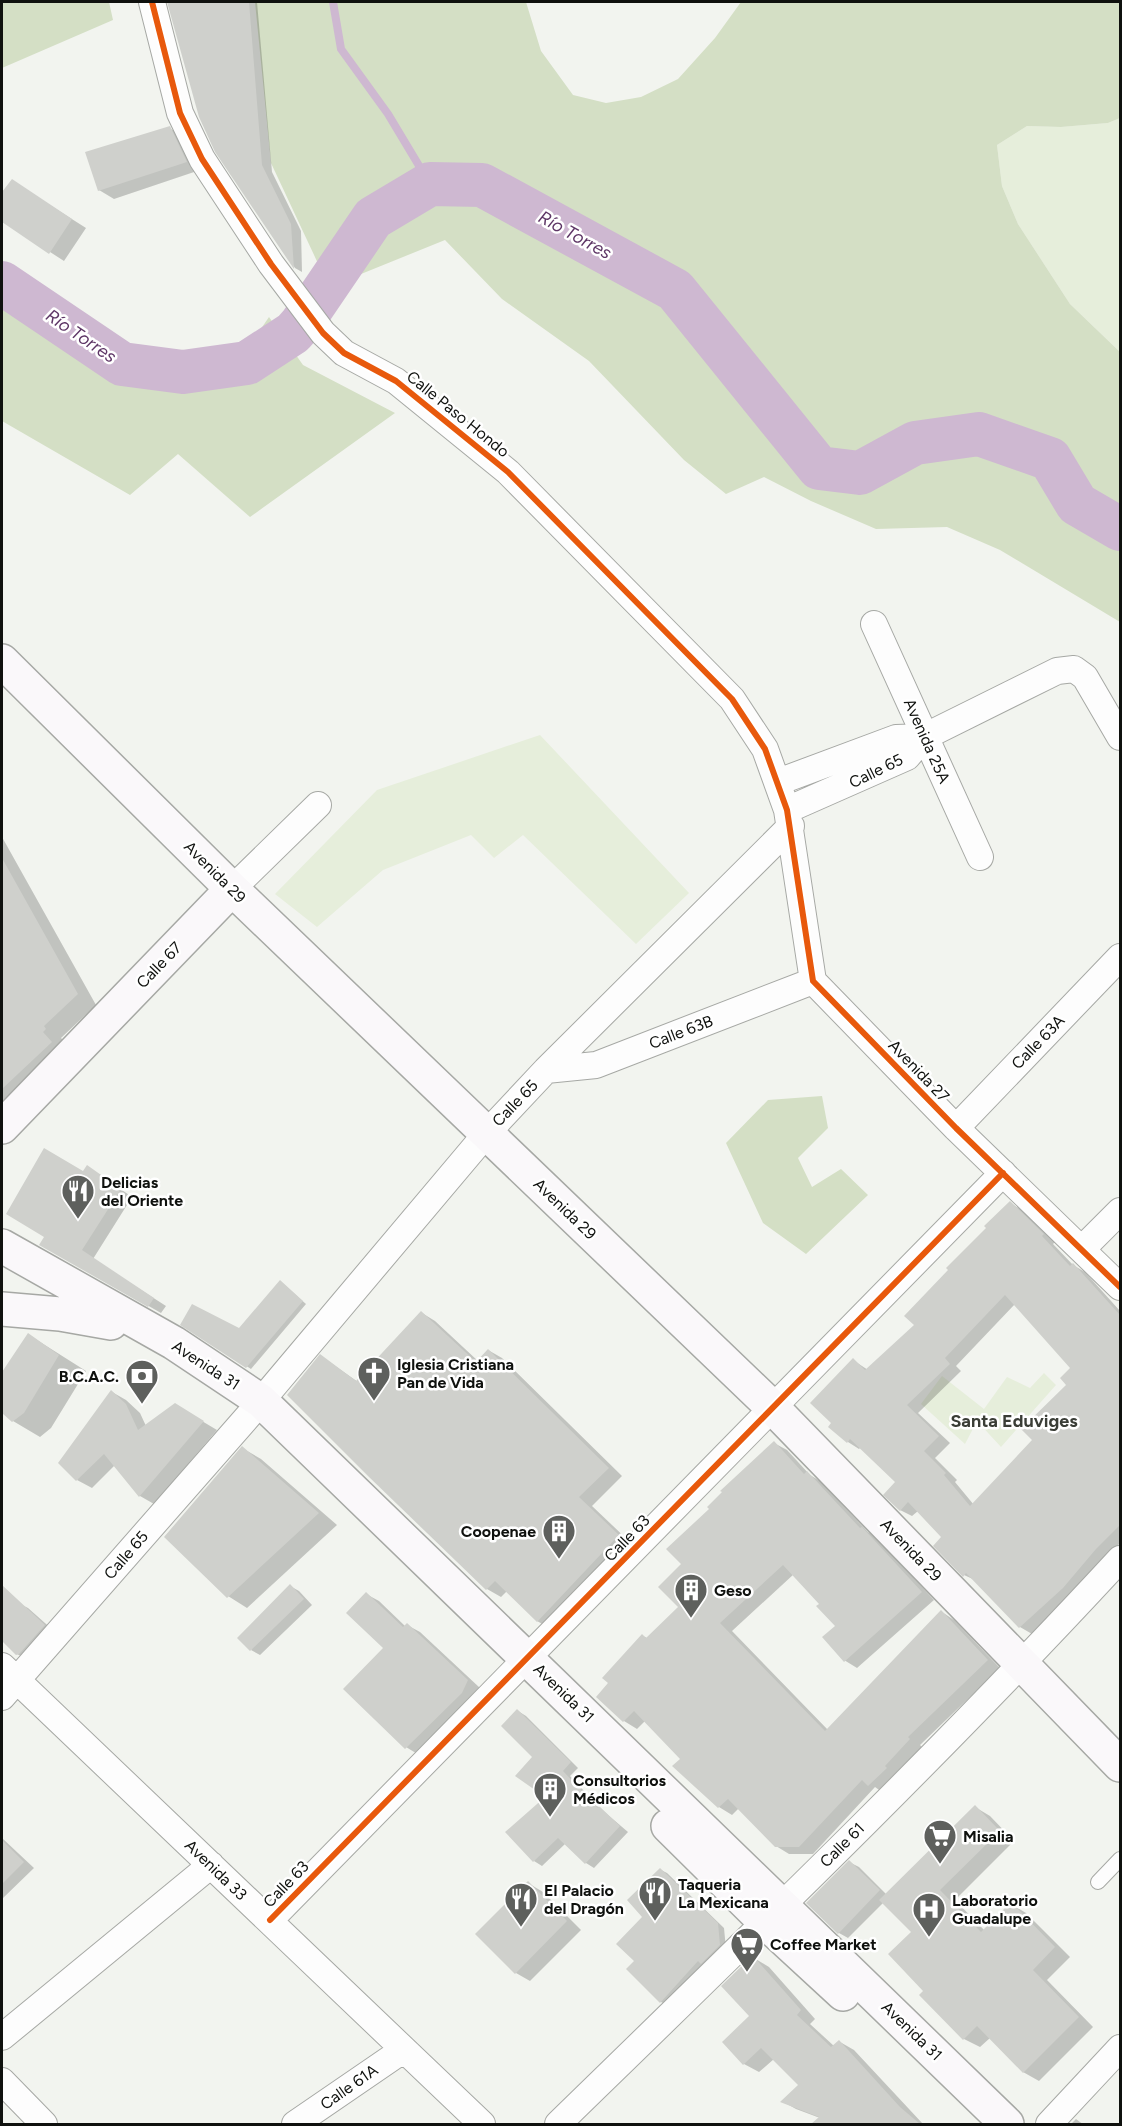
<svg xmlns="http://www.w3.org/2000/svg" width="1122" height="2126" font-family="Figtree,sans-serif">
<style>
.green{fill:#e6eedb}
.forest{fill:#d4dfc5}
.shadow{fill:#0003;fill-rule:evenodd}
.lines{fill:none;stroke-linecap:round;stroke-linejoin:round}
.stream{stroke:#ceb8d1;stroke-width:8}
.river{stroke:#ceb8d1;stroke-width:44}
.building{fill:#cfd0cc;fill-rule:evenodd}
.lane-casing{stroke:#a6a8a4;stroke-width:16}
.street-casing{stroke:#a6a8a4;stroke-width:28}
.secondary-casing{stroke:#a6a8a4;stroke-width:36}
.lane{stroke:#fdfdfd;stroke-width:14}
.street{stroke:#fdfdfd;stroke-width:26}
.secondary{stroke:#faf8fa;stroke-width:33}
.cycleway-casing{stroke:#fff;stroke-width:10}
.cycleway{stroke:#e8590c;stroke-width:6}
.labels{text-anchor:middle;dominant-baseline:central;stroke-width:5;stroke-linejoin:round;paint-order:stroke}
.street-label{font-size:16px;fill:#0f110e;stroke:#fff}
.poi-label{font-size:16px;font-weight:bold;fill:#0f110e;stroke:#fff;text-anchor:start}
.water-label{font-size:18px;font-style:italic;fill:#5e3666;stroke:#fff}
.neighbourhood-label{font-size:18px;font-weight:bold;fill:#3a3d36;stroke:#fff}
</style>
<rect width="100%" height="100%" fill="#f2f4ef"/>
<path class="green" d="M1120 118V352L1070 304 1018 224 1002 186 997 145 1027 126 1061 127 1108 123Z
M540 735 689 893 636 944 523 835 494 858 471 835 383 870 317 927 275 894 377 790Z
M1044 1373 1056 1385 1001 1447 977 1421 965 1444 921 1404 942 1376 984 1409 1007 1377 1030 1388Z"/>
<path class="forest" d="M2 2H109L113 20 2 68Z
M255 2H526L541 51 573 95 606 103 641 97 678 79 715 38 741 2H1120V118L1108 123 1061 127 1027 126 997 145 1002 186 1018 224 1070 304 1120 352V622L1000 550 947 527 876 529 811 501 764 477 726 494 684 460 589 361 502 299 445 240 329 287 271 163Z
M2 261 111 343 152 362 243 355 269 317 303 365 395 413 250 517 178 454 130 495 2 421Z
M822 1096 828 1128 798 1158 812 1187 841 1169 868 1195 806 1254 763 1223 726 1143 768 1100Z"/>
<path class="shadow" d="M169 2H257L272 172 301 231 302 272 295 268 216 151 200 117Z
M169 128 184 136 200 170 114 199 99 190Z
M12 181 86 228 64 261 2 221V194Z
M2 837 96 1005 61 1038 64 1041 2 1117Z
M99 1174 132 1197 93 1259 166 1306 161 1313 41 1245Z
M1010 1203 1022 1210 1055 1242 1053 1244 1073 1265 1085 1272 1120 1311V1543L1073 1597 1032 1634 1020 1627 977 1581 964 1575 943 1537 918 1511 912 1516 900 1510 898 1482 861 1447 859 1449 848 1442 853 1360 868 1370 916 1325 950 1270ZM1015 1304 1072 1368 1068 1385 1034 1440 974 1505 955 1482 957 1480 935 1458 950 1443 918 1413 961 1371 956 1366Z
M281 1282 306 1304 251 1369 182 1324 239 1330Z
M422 1313 435 1321 478 1361 488 1350 502 1358 622 1476 592 1506 632 1544 551 1629 537 1621 507 1591 501 1597 487 1589 321 1356 358 1382Z
M29 1335 86 1371 51 1428 40 1437 13 1421 2 1411V1374Z
M112 1392 126 1400 140 1413 146 1426 175 1405 217 1430 154 1504 140 1496 115 1465 92 1488 77 1480Z
M774 1443 787 1450 810 1475 820 1481 868 1532 875 1536 934 1600 857 1668 844 1660 837 1626 821 1604 794 1574 732 1631 828 1730 942 1612 954 1620 1000 1668 920 1745 922 1747 882 1792 875 1787 813 1854H789L776 1846 739 1808 732 1815 719 1807 682 1759 645 1721 637 1729 624 1721 598 1697 643 1636 647 1638 680 1608 683 1564 711 1509Z
M242 1448 261 1459 337 1525 247 1608 228 1596Z
M290 1586 299 1591 312 1605 260 1655 251 1650Z
M366 1594 379 1601 405 1626 407 1625 420 1632 480 1688 419 1755 406 1747 385 1648Z
M18 1603 28 1608 54 1631 26 1659 17 1654 2 1639V1618Z
M518 1711 526 1716 578 1768 570 1776 601 1809 628 1832 594 1868 586 1863 565 1844 542 1866 534 1861 548 1796Z
M975 1807 990 1816 1014 1841 955 1900 985 1931 1011 1904 1026 1913 1070 1957 1047 1980 1093 2027 1039 2081 1023 2072 990 2038 980 2047 964 2039 925 1991 913 1932 884 1902 848 1938 839 1933 808 1903 849 1862 859 1867 887 1895Z
M2 1838 34 1868 2 1899Z
M661 1870 667 1873 724 1928 726 1949 667 2005 661 2002 636 1961 644 1917Z
M528 1883 543 1892 581 1930 530 1981 516 1973Z
M754 1958 769 1967 815 2019 810 2024 834 2046 840 2042 854 2050 923 2124H813L820 2118 796 2109 782 2101 800 2085 774 2059 759 2072 744 2064 724 2042 751 2016Z
M1076 2119 1080 2122 1083 2124H1071Z"/>
<g class="lines">
<path class="stream" d="M333 2 341 49 388 114 430 184"/>
<path class="river" d="M2 283 122 364 183 372 247 363 293 333 301 324 373 218 430 184 482 185 675 290 819 468 860 473 915 443 979 434 1050 459 1077 504 1120 529"/>
</g>
<path class="building" d="M167 2H249L262 165 291 224 294 269 215 152 199 117Z
M170 126 187 162 98 191 85 152Z
M12 179 72 219 49 254 2 222V192Z
M2 858 78 994 44 1026 46 1029 43 1032 52 1042 2 1089Z
M44 1148 83 1171 87 1165 121 1189 82 1250 154 1298 148 1307 39 1245 44 1237 6 1214Z
M1010 1201 1044 1234 1042 1236 1070 1266 1073 1263 1120 1315V1525L1096 1549 1063 1588 1019 1628 966 1573 963 1577 933 1546 941 1537 908 1502 900 1511 883 1495 895 1482 850 1439 847 1443 828 1427 831 1423 810 1403 853 1358 865 1370 914 1325 904 1316 948 1270 946 1268 986 1228 984 1226ZM1005 1295 1070 1368 1060 1378 1066 1385 1021 1429 1032 1440 970 1506 944 1475 946 1473 924 1451 939 1436 907 1405 950 1364 945 1358Z
M280 1280 303 1301 246 1368 180 1325 192 1304 239 1328Z
M421 1311 476 1362 488 1349 609 1468 579 1497 619 1535 537 1622 495 1581 486 1590 369 1477 287 1395 320 1354 356 1381Z
M28 1333 59 1355 24 1413 12 1422 2 1413V1372Z
M111 1390 126 1404 138 1430 175 1403 204 1421 139 1497 104 1454 76 1481 58 1463Z
M774 1441 804 1474 807 1471 860 1528 862 1527 922 1592 844 1662 822 1637 835 1626 816 1606 819 1604 783 1565 720 1623 825 1731 941 1610 988 1660 908 1737 910 1739 885 1766 887 1768 868 1786 862 1780 799 1847H775L728 1799 718 1808 672 1766 680 1759 634 1711 623 1722 596 1697 608 1683 602 1678 642 1634 646 1638 678 1607 658 1587 681 1564 666 1549 709 1509 707 1507 722 1492 720 1491Z
M242 1446 319 1513 227 1598 164 1537Z
M290 1584 304 1599 250 1651 237 1638Z
M2 1585 45 1625 19 1654 16 1655 2 1641Z
M366 1592 403 1627 407 1623 468 1680 462 1693 405 1749 343 1689 383 1648 346 1613Z
M517 1709 571 1762 563 1771 598 1808 599 1806 620 1826 585 1864 558 1838 533 1862 505 1832 545 1797 515 1776 532 1757 501 1726Z
M975 1805 1000 1831 940 1890 981 1932 1011 1902 1055 1947 1033 1970 1079 2017 1023 2073 977 2026 963 2040 919 1995 923 1991 888 1954 911 1932 879 1900Z
M2 1840 24 1862 2 1884Z
M849 1860 880 1890 838 1934 806 1903Z
M660 1868 718 1923 720 1945 701 1964 698 1961 660 2003 626 1969 634 1961 616 1944 642 1917 627 1900Z
M528 1881 567 1921 515 1974 475 1934Z
M754 1957 801 2010 797 2015 831 2047 839 2040 900 2107 920 2124H811L819 2117 780 2102 798 2085 761 2048 743 2065 722 2042 749 2016 721 1986 750 1958Z"/>
<g class="lines">
<g class="lane-casing">
<path id="lane" d="M1098 1882 1120 1859"/>
</g>
<g class="street-casing">
<path id="street" d="M152 2 180 113 202 159 271 264 323 333 344 353 396 381 508 472 732 699 765 749 787 810 813 981 956 1128 1120 1287
M874 624 980 857
M778 782 896 738 924 737
M787 810 907 757 924 737 1057 671 1074 669 1085 677 1120 737
M232 889 318 805
M546 1070 596 1065 813 981
M956 1128 1120 957
M1082 1249 1120 1211
M261 1401 486 1134 546 1070 791 826
M2 1666 482 2124
M2 1697 250 1414
M270 1920 1003 1173
M2 2037 211 1865
M2 2081 44 2124
M295 2124 403 2050
M558 2124C748 1939 940 1754 1120 1559
M1049 2124 1120 2048"/>
</g>
<g class="secondary-casing">
<path id="secondary" d="M2 661 232 889 773 1408 1120 1765
M2 1127 232 889
M2 1246 174 1343 261 1401 1007 2124
M2 1309 60 1314 111 1323
M668 1826 765 1922 843 1994"/>
</g>
<use href="#lane" class="lane"/>
<use href="#street" class="street"/>
<use href="#secondary" class="secondary"/>
<g class="cycleway-casing">
<path id="cycleway" d="M152 2 180 113 202 159 271 264 323 333 344 353 396 381 508 472 732 699 765 749 787 810 813 981 956 1128 1120 1287
M270 1920 1003 1173"/>
</g>
<use href="#cycleway" class="cycleway"/>
</g>
<defs>
<g id="restaurant-pin" transform="scale(1.725)"><path d="M0 17L-7.5 6A9.5 9.5 0 1 1 7.5 6Z" fill="#5e605d" stroke="#fff"/><path d="M-5-6h1v4h1v-4h1v4h1v-4h1v5L-1.5 .5V6h-2V.5L-5-1ZM5-6V6H3V1.5H1.5Q1.5-4 5-6Z" fill="#fff"/></g>
<g id="church-pin" transform="scale(1.725)"><path d="M0 17L-7.5 6A9.5 9.5 0 1 1 7.5 6Z" fill="#5e605d" stroke="#fff"/><path d="M-1.2-6h2.4v3.5h3.3v2.4h-3.3V6h-2.4V-.1h-3.3v-2.4h3.3Z" fill="#fff"/></g>
<g id="bank-pin" transform="scale(1.725)"><path d="M0 17L-7.5 6A9.5 9.5 0 1 1 7.5 6Z" fill="#5e605d" stroke="#fff"/><path d="M-6-4H6V4H-6ZM0-2.3a2.3 2.3 0 1 0 0 4.6a2.3 2.3 0 1 0 0-4.6Z" fill="#fff"/></g>
<g id="building-pin" transform="scale(1.725)"><path d="M0 17L-7.5 6A9.5 9.5 0 1 1 7.5 6Z" fill="#5e605d" stroke="#fff"/><path d="M-4-6H4V6H1V3H-1V6H-4ZM-2.5-4.3h1.7v1.8h-1.7ZM.8-4.3h1.7v1.8H.8ZM-2.5-1h1.7V.8h-1.7ZM.8-1h1.7V.8H.8Z" fill="#fff"/></g>
<g id="supermarket-pin" transform="scale(1.725)"><path d="M0 17L-7.5 6A9.5 9.5 0 1 1 7.5 6Z" fill="#5e605d" stroke="#fff"/><path d="M-6-5.5h2.5l.6 2H6L4.5 2H-2.5L-4.4-4H-6ZM-1.5 3.2a1.3 1.3 0 1 0 .1 0ZM3 3.2a1.3 1.3 0 1 0 .1 0Z" fill="#fff"/></g>
<g id="hospital-pin" transform="scale(1.725)"><path d="M0 17L-7.5 6A9.5 9.5 0 1 1 7.5 6Z" fill="#5e605d" stroke="#fff"/><path d="M-5-5h3v3.5h4V-5h3V5h-3V1.5h-4V5h-3Z" fill="#fff"/></g>
</defs>
<g fill-rule="evenodd">
<use href="#restaurant-pin" x="78" y="1191"/>
<use href="#church-pin" x="374" y="1373"/>
<use href="#bank-pin" x="142" y="1376"/>
<use href="#building-pin" x="559" y="1531"/>
<use href="#building-pin" x="691" y="1590"/>
<use href="#building-pin" x="550" y="1789"/>
<use href="#supermarket-pin" x="940" y="1836"/>
<use href="#restaurant-pin" x="655" y="1893"/>
<use href="#restaurant-pin" x="521" y="1899"/>
<use href="#hospital-pin" x="929" y="1909"/>
<use href="#supermarket-pin" x="747" y="1944"/>
</g>
<g class="labels">
<g class="street-label">
<text transform="translate(458 414) rotate(39)">Calle Paso Hondo</text>
<text transform="translate(927 741) rotate(66)">Avenida 25A</text>
<text transform="translate(876 771) rotate(-26)">Calle 65</text>
<text transform="translate(215 872) rotate(45)">Avenida 29</text>
<text transform="translate(159 965) rotate(-46)">Calle 67</text>
<text transform="translate(681 1032) rotate(-21)">Calle 63B</text>
<text transform="translate(1038 1042) rotate(-46)">Calle 63A</text>
<text transform="translate(919 1071) rotate(46)">Avenida 27</text>
<text transform="translate(515 1103) rotate(-46)">Calle 65</text>
<text transform="translate(565 1209) rotate(44)">Avenida 29</text>
<text transform="translate(206 1365) rotate(33)">Avenida 31</text>
<text transform="translate(627 1538) rotate(-46)">Calle 63</text>
<text transform="translate(911 1550) rotate(46)">Avenida 29</text>
<text transform="translate(126 1555) rotate(-49)">Calle 65</text>
<text transform="translate(564 1693) rotate(44)">Avenida 31</text>
<text transform="translate(842 1845) rotate(-45)">Calle 61</text>
<text transform="translate(216 1870) rotate(44)">Avenida 33</text>
<text transform="translate(286 1884) rotate(-46)">Calle 63</text>
<text transform="translate(912 2031) rotate(44)">Avenida 31</text>
<text transform="translate(349 2087) rotate(-35)">Calle 61A</text>
</g>
<g class="poi-label">
<text x="101" y="1182">Delicias<tspan x="101" dy="18">del Oriente</tspan></text>
<text x="397" y="1364">Iglesia Cristiana<tspan x="397" dy="18">Pan de Vida</tspan></text>
<text x="119" y="1376" text-anchor="end">B.C.A.C.</text>
<text x="536" y="1531" text-anchor="end">Coopenae</text>
<text x="714" y="1590">Geso</text>
<text x="573" y="1780">Consultorios<tspan x="573" dy="18">Médicos</tspan></text>
<text x="963" y="1836">Misalia</text>
<text x="678" y="1884">Taqueria<tspan x="678" dy="18">La Mexicana</tspan></text>
<text x="544" y="1890">El Palacio<tspan x="544" dy="18">del Dragón</tspan></text>
<text x="952" y="1900">Laboratorio<tspan x="952" dy="18">Guadalupe</tspan></text>
<text x="770" y="1944">Coffee Market</text>
</g>
<g class="water-label">
<text transform="translate(575 235) rotate(29)">Río Torres</text>
<text transform="translate(81 336) rotate(34)">Río Torres</text>
</g>
<g class="neighbourhood-label">
<text x="1014" y="1421">Santa Eduviges</text>
</g>
</g>
<rect width="1122" height="2126" fill="none" stroke="#0f110e" stroke-width="6"/>
</svg>
